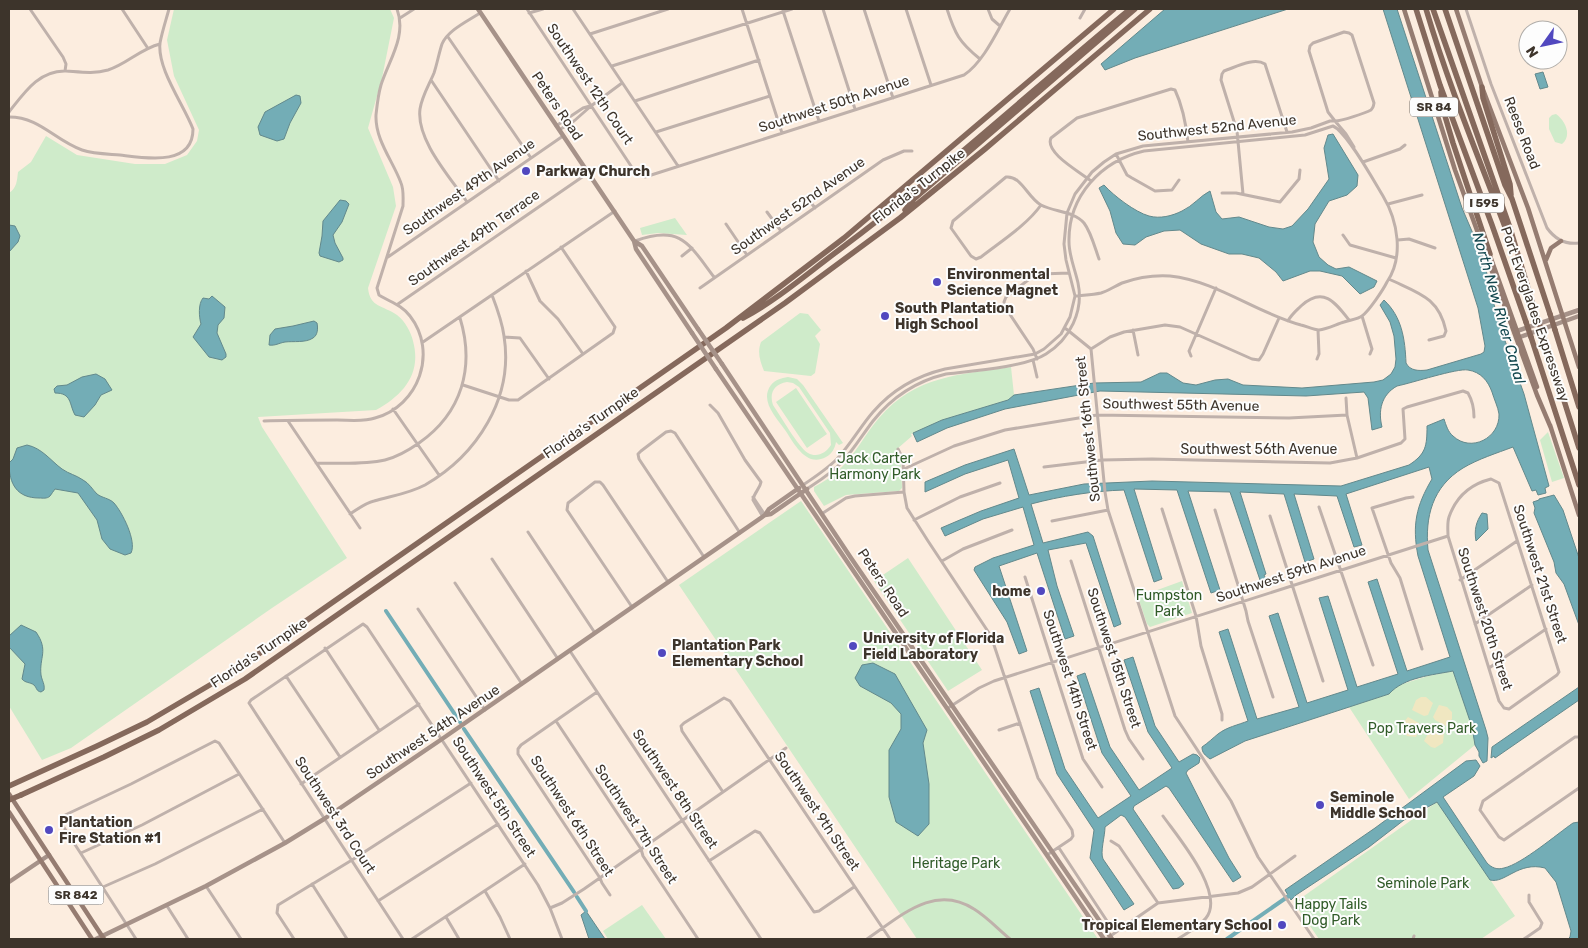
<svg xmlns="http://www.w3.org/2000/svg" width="1588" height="948" font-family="Rubik,sans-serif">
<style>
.green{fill:#cfebca;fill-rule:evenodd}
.sand{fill:#f0e7c1}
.water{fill:#73adb6;stroke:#63898c}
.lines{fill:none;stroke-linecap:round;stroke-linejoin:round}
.canal{stroke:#73adb6;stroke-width:4}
.street{stroke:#bfb1ab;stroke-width:3}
.secondary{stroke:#a69289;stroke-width:4.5}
.primary{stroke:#957c71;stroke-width:4.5}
.highway{stroke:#85695c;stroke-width:5.5}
.secondary-bridge{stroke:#a69289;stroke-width:4.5}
.highway-bridge{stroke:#85695c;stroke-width:5.5}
.poi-dot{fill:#5148bf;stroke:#fdfdfd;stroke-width:2}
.labels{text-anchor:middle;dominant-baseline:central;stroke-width:4;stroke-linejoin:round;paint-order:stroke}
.shield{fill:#fdfdfd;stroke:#77706a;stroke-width:1}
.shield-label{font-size:12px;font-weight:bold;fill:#3d342b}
.street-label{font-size:14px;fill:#3d342b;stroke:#fdfdfd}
.poi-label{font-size:14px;font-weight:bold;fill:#3d342b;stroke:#fdfdfd;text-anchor:start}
.park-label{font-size:14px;fill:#305b28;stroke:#fdfdfd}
.water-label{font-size:15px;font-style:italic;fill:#13484f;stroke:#fdfdfd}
</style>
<rect width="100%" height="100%" fill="#fceddf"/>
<path class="green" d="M174 9H390L394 18 382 78 368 128 393 187 396 206 368 288C370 308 383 305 397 315 405 321 411 332 413 341 422 374 403 395 376 410L258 417 262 427 347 558 272 608 71 748 42 760 9 706V193C17 188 17 180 18 172L31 162 46 136 77 155 135 164H165L187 155 197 141 199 130 174 76 167 40Z
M1556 114C1566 121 1572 136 1562 144L1555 142 1549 129V118L1552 115Z
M675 218 687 235 658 233 642 235 640 228Z
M800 313 808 314 821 330 815 336 820 344 815 373 811 376 764 371C760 361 757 352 761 342Z
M1011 367 1014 395 1008 400 942 420 911 434 912 436 897 449 901 460 902 488 899 491 846 495 824 506 814 491V487C823 482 832 477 839 470 855 455 865 434 879 418 916 375 959 375 1011 367Z
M788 377 797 379 803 385 843 443 839 445 836 442C835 448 832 454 826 457 806 468 794 443 785 430 777 418 759 401 771 385 775 380 781 378 788 377ZM787 382 793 383 799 387 830 433 831 445C826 453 817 458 808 453 799 448 780 415 773 405 769 393 774 384 787 382Z
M796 388 827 434 807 448 776 402Z
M1548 432 1564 478 1552 482 1540 440Z
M801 501 1098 939H917L679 585Z
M908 558 982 670 948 691 874 581Z
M1182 581 1192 613 1150 627 1147 624 1138 597Z
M1454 671 1473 728 1475 745 1409 799 1349 707 1389 694 1396 686 1428 676Z
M1437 802 1515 916 1481 939H1319L1294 903Z
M642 905 666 939H608L603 931Z"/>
<path class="sand" d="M1426 697 1433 703 1428 715 1424 716 1412 710 1416 700 1421 697Z
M1439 705 1447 707 1452 712V719L1446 726 1435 720 1433 717Z
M1408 717 1419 723 1420 726 1416 737 1407 736 1402 730 1403 723Z
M1433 729 1444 733 1443 743 1435 748 1431 747 1424 741 1430 730Z"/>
<path class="water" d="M1165 9H1288L1135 58 1105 70 1101 64Z
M1383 9H1397L1462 208 1483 257 1498 321 1524 394 1549 486 1545 488 1546 493 1538 495 1536 490 1532 491 1513 447C1497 453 1478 459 1463 468 1432 487 1425 517 1428 550L1486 730 1488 738 1487 761 1483 763 1479 756V752L1475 745 1472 727 1453 671C1433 675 1404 677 1389 694L1245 741 1210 759C1205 755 1202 753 1202 747 1208 743 1213 738 1218 734 1227 727 1238 725 1248 721L1219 632 1228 629 1257 719 1299 707 1269 616 1278 613 1307 703 1348 690 1319 598 1328 596 1357 687 1398 674 1368 582 1377 579 1407 671 1450 657 1418 556C1412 525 1416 506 1432 479L1429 467 1346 494 1362 545 1354 547 1337 496 1294 494 1314 559 1305 562 1284 494 1240 492 1266 574 1264 575 1266 579 1260 580 1230 492 1188 491 1220 590 1211 593 1177 490 1134 489 1162 579 1154 582 1124 490C1093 491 1061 496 1031 504L1043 543 1088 532 1093 536 1121 624 1114 627 1086 543 1048 550 1057 586 1074 636 1065 639 1037 553 999 566 1027 651 1019 654 1007 622 974 570 975 567 993 558 1034 545 1023 507 983 519 945 536 941 528 981 511 1019 498 1008 460 965 474 925 492V482L965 465 1014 449 1029 495 1084 484 1152 481 1341 486 1409 465C1426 454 1427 446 1427 426L1444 419C1446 425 1448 432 1453 436 1471 453 1500 438 1499 414 1498 407 1494 399 1492 392 1488 381 1481 372 1468 370 1457 368 1412 383 1397 386 1381 395 1378 411 1382 427L1372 430 1368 398 1364 392 1306 396 1100 391 1005 409 947 428 917 442 913 433 942 420 1008 400 1014 395 1094 383 1141 382 1160 373H1167L1183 383 1196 385 1215 380 1228 379 1243 385 1302 388 1374 382 1383 380 1391 374 1395 367 1396 359 1394 336 1390 322 1380 305 1384 300C1402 317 1405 339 1406 363 1410 371 1419 371 1427 370L1481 354 1484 352 1485 346 1478 308Z
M1543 72 1548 87 1540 89 1535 74Z
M296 95 300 96 301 103 290 123 284 139 277 141 260 135 258 127 265 112Z
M1333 134 1358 175 1357 186 1347 195 1329 201 1315 224 1313 242 1319 257 1328 265 1336 269 1349 267 1377 281 1374 287 1360 294 1342 276 1320 271H1310L1283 281 1276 272 1259 258 1242 254H1229L1201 244 1180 230 1164 231 1146 237 1135 245 1123 244 1116 233 1110 211 1099 188 1104 185C1114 196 1135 212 1149 216 1160 219 1172 216 1182 211 1193 206 1200 196 1210 191L1216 212 1222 219 1239 217 1269 227 1283 229 1292 226 1308 209 1329 179 1324 148 1328 135Z
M340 200 346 201 349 204 342 222 333 235 335 243 343 258V260L339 262 320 256 319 253 322 236 323 221Z
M9 225 15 226 20 236 18 242 9 252Z
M212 296 225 307 224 318 218 325 217 333 226 354V357L222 360 209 357 193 337 201 324C199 317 198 304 203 298L209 299Z
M314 321 317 323C318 328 318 335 313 338 306 343 293 341 285 342 279 343 275 346 269 345L270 335 275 329 293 326Z
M96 374 105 379 112 390 101 395 95 405 84 417 75 415C69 404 72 393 55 393L54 389 57 386 67 385 82 377Z
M27 445C42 448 51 461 62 469 69 474 76 475 83 480 89 483 92 489 97 494 102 498 109 498 114 503 122 512 137 541 131 553L125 555 110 549 102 539 97 520 78 493 55 489C53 491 52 494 50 496 47 499 43 498 39 498 17 498 9 484 9 463L13 459 17 448Z
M1554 495 1563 510 1579 558V625L1564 584 1556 573 1554 562 1534 513 1535 508 1533 502 1539 500V499Z
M1482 513 1487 514 1488 529 1476 541C1474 530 1476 522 1482 513Z
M21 625 36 632C49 651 39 657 41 675 42 681 45 684 44 690L41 692C36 691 37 688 34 685 30 682 25 683 22 679L25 664 9 647V636Z
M1133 657 1155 726 1179 762 1193 754 1197 755 1200 758 1199 763 1188 770 1186 773 1229 858 1241 877 1233 882 1169 788 1166 786 1134 806 1133 809 1184 884 1179 888 1173 889 1125 817 1121 815 1105 827C1105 836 1100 852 1103 859L1134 904 1124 910 1090 858 1094 830 1057 774 1030 691 1039 688 1065 769 1098 818 1131 796 1102 753 1077 676 1085 673 1110 747 1139 790 1172 768 1148 732 1124 660Z
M873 663 895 674 927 730 923 743 929 784V824L918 836 896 822 889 797V750L901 729V714L891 703 860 686 855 678 862 665Z
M1579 687V700L1495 758 1494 756 1491 758 1492 747Z
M1476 760 1480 766 1474 776 1443 797 1487 863C1492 868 1497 870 1504 868 1522 864 1557 834 1573 823L1579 822V939H1568L1570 937 1571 931 1556 882 1545 868C1518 861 1505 884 1490 880L1437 802 1404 820 1369 847 1296 895 1291 900 1285 890 1375 828 1466 761Z
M586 911 605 939H589L581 915Z"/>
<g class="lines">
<path class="canal" d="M386 611 460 722
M464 729 574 892
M577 897 586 911
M1227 939 1293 893"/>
<path class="street" d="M30 9 63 57 66 64 65 71
M122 9 147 47
M527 9 635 172 645 177 964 75C984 62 998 29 1010 9
M573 9 678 166
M742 9 782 133
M823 9 855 109
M864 9 893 98
M906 9 931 85
M947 9C955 34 959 42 980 59
M988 9 992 19 1000 26
M1466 9 1491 84 1547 228C1555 239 1565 245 1579 243
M783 11 819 121
M529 13 543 9
M400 18 414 9
M1080 18 1085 9
M1344 32 1349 33 1352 35 1374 103C1373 107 1374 107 1371 110 1365 113 1342 121 1335 121L1328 112 1309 51 1310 46 1313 43Z
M590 34 668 9
M448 37 531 158
M612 66 792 9
M431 80 499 181
M635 101 759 60
M9 112C24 93 39 70 66 71 81 72 94 74 108 70 127 64 140 49 160 44
M9 117C40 117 54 140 82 150 94 154 108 154 120 155 145 158 193 167 193 129 184 105 157 69 160 43 162 32 166 20 169 9
M556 126 583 108 590 106
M559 130 574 121 591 106 622 83
M656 132 770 96
M1116 154 1127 175 1132 178 1155 191 1172 190 1179 180
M1363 162 1400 149 1405 145
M1091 181C1082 173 1044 153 1051 138L1077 118 1171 89 1175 90C1183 107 1186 124 1188 142
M1222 193H1236L1280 202 1299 179 1300 170
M1243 194 1237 131 1221 80 1222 74 1224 71C1236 67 1254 57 1265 64L1287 132
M808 199 815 208
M467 202C450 177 416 140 420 109 422 96 429 85 434 73 437 64 439 53 442 44 448 30 468 21 480 13
M1388 204 1422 195
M1041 205C1027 225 1000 242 981 257L976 259 971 256 951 228 953 221 1006 177C1021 175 1028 198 1041 205 1054 212 1074 211 1084 223 1091 232 1095 248 1099 259
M767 212 781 231
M726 224 747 255
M1343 235 1350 245 1396 258
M1398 240 1409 239 1435 248
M635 241C681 224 689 244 714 277
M682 256 692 248
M388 257 563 136
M526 271 540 301 558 319 583 354
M1389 279C1418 293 1439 297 1446 331L1444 336 1429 340
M700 288 883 160 904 151H912
M398 304 588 173
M1362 316 1372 349 1370 354
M1288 321C1291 315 1296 311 1301 306 1323 286 1335 302 1349 320
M1065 328 1091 349 1105 492 1108 510 1175 716 1231 801 1258 857 1314 939
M1133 330 1138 355
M504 337 520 338 549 379
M423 342 615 211
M1091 349 1110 337 1124 332 1165 325 1180 327 1252 359 1259 360 1263 354 1279 318
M1191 356 1189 351 1216 288
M1037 359 1033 349 1005 307 1004 302 1006 297 1032 277 1041 274 1069 273
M1317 359 1319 354 1318 330
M1033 360 1037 377
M463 385 509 400H518L613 333 615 327 561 247
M1346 398 1347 415 1357 458
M710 405 718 413 745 460 761 482C760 489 754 492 753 500L763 517
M393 409 439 475
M264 421C289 420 313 420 337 420 349 420 364 422 375 418 419 406 438 352 410 316 402 305 390 302 379 295L377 288 403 206C403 198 404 190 401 183 393 161 375 140 376 115 377 106 378 95 381 85 389 60 407 36 397 9
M288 421 360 528
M898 449 903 459 904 492 907 508 928 541 991 636 1038 778 1072 830 1073 836 1071 839 1047 855
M316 463C338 463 363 465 385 460 397 457 409 450 419 443 462 413 475 367 460 318
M1044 467 1102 460 1152 459 1330 463 1357 458 1401 443 1405 439 1403 409 1407 407 1463 391 1468 393C1472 400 1474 408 1474 417
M904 469 954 446 1005 430 1097 415 1289 418 1347 415
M1491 479 1499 483 1559 672 1557 675 1509 709 1504 708 1499 701 1448 536C1448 530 1447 523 1449 517 1456 497 1471 484 1491 479Z
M803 485C815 477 827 469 837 459 851 444 860 427 873 412 892 390 916 376 945 369L1035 354 1044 349 1061 334 1070 317 1075 296 1066 260 1064 244 1067 213 1075 194 1092 172 1104 162 1116 154 1143 146 1292 132 1311 128 1330 121H1335L1346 134 1354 147
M807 489C819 481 832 473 843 461 854 449 863 434 873 421 892 397 917 381 946 374 972 371 1026 367 1046 354 1070 339 1084 311 1078 283 1075 269 1069 256 1069 242 1068 196 1101 161 1144 151L1305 135 1333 126C1347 132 1374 181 1383 196 1398 221 1404 257 1387 282 1383 290 1369 311 1362 316 1358 319 1350 320 1344 322 1337 324 1327 329 1319 330 1314 330 1306 326 1301 325 1256 313 1217 281 1170 276 1155 275 1136 278 1122 283 1115 286 1108 291 1101 293 1092 295 1083 295 1075 296
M753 497 765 515
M1413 497 1406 498 1372 508 1391 563 1400 578 1422 649
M1319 507 1373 665
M1162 509 1196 616 1201 646 1222 714V720
M1215 510 1246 611 1248 621 1273 697
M823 513 846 498 855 496 904 492
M350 514C358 509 365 503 374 501 391 496 408 494 425 485 477 455 514 398 504 336 502 321 497 308 492 295
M1270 516 1323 681
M914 520 960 497 1000 483
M1052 521 1108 510
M528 532 595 633
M704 557 639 459 638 454 641 451 666 432 671 431 675 433 740 533
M492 559 558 659
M942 561 963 549 1012 530
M1071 561 1125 730 1129 739 1143 759
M1025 577 1083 759 1102 787
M1460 580 1517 541
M455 583 522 684
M632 607 567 510 568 503 595 482H600L603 485 668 582
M418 609 485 710
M1475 624 1532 585
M325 648 379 730
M570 651 761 939
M1489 668 1546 629
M286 676 340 757
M597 692 521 745 518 749V754L600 878 602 883 610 895
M948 708 979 688 994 681 1448 536
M556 721 641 849 643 856 698 939
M999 730 1020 723
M1579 737H1575L1483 801 1480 810 1499 837 1504 840 1579 788
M301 784 419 704
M723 792 682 731 681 726 684 723 724 698 730 701 890 939
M1163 816C1177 836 1226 893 1206 918 1199 927 1187 933 1178 939
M1111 841 1119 846 1158 903
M1059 848 1107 921
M81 853 142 825 239 774
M709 861 755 831 760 833 814 912 819 911 854 887
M312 884 347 939
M206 886 241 939
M103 887 155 864 263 809
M485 891 500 917 510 939
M378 901 498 824
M167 906 188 939
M550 908 562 903 584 889 786 748
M446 917 459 939
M136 939 63 826 61 820 63 816 131 784 215 741 219 743 285 843
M294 939 277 913 278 905 352 860 471 783
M403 939 249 703 251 700 363 624 367 627 538 885 550 908 562 939
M412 939 525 864
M867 939C900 917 934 883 974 909 987 917 998 929 1010 939
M1106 939 1158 903 1238 893 1252 887 1295 856
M1413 939 1414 936
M1524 939 1540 928 1542 923 1529 902V895"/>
<path class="secondary" d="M478 9 634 241 642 246 698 329
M634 241 636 249 692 333
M1517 331 1579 310
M1520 337 1579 316
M722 364 851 558 1112 939
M716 369 1104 939
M765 515 769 509 799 488
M9 882 49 855
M96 939 206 886 285 843 324 819 442 739 765 515 771 514 807 489"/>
<path class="primary" d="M1404 9 1455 170 1537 395 1551 428
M1456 9 1482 87 1528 208 1579 367
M1489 253 1537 387
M1546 260 1551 248 1561 241
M1550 425 1579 515
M9 794 104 939
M9 812 92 939"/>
<path class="highway" d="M1416 9 1440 85 1492 225 1526 322
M1426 9C1449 87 1481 163 1510 240
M1433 9 1510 228 1537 318
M1445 9 1505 185 1512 199 1550 314
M1482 87 1483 98 1510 184 1511 195
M1441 92 1442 106 1453 143 1490 254
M905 210 914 199 1135 9
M743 318C777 300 808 273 839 250 940 175 1033 89 1130 9
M1555 330 1579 407
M1543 334 1579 448
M1531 337 1579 485
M9 786 97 746 147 722 237 669 726 328 844 238 1114 9
M21 795 104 757 159 730 245 679 785 303 900 218 985 149 1150 9"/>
<path class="secondary-bridge" d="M698 329 722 364
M692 333 716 369"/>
<path class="highway-bridge" d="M1550 314 1555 330
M1537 318 1543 334
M1526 322 1531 337
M9 800 21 795"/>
</g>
<g class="poi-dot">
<circle cx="526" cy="171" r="5"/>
<circle cx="937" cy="282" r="5"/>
<circle cx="885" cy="316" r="5"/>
<circle cx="1041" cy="591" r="5"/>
<circle cx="853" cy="646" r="5"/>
<circle cx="662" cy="653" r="5"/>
<circle cx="1320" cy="805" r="5"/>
<circle cx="49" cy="830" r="5"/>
<circle cx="1282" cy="925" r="5"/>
</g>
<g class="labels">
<g class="shield">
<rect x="1410" y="97.5" width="48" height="19" rx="4"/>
<rect x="1464" y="193.5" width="40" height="19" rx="4"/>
<rect x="48.5" y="885.5" width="55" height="19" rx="4"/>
</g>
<g class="shield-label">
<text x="1434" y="107">SR 84</text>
<text x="1484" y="203">I 595</text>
<text x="76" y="895">SR 842</text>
</g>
<g class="street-label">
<text transform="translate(590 84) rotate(56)">Southwest 12th Court</text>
<text transform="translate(834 104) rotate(-18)">Southwest 50th Avenue</text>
<text transform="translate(557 106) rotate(56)">Peters Road</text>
<text transform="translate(1217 128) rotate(-6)">Southwest 52nd Avenue</text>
<text transform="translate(1522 133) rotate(69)">Reese Road</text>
<text transform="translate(919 186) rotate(-38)">Florida's Turnpike</text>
<text transform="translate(469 187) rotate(-35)">Southwest 49th Avenue</text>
<text transform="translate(798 206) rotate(-35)">Southwest 52nd Avenue</text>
<text transform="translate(474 238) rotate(-35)">Southwest 49th Terrace</text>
<text transform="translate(1535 314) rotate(71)">Port Everglades Expressway</text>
<text transform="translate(1181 405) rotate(1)">Southwest 55th Avenue</text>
<text transform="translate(591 423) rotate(-35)">Florida's Turnpike</text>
<text transform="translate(1088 429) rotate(-96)">Southwest 16th Street</text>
<text x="1259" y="449">Southwest 56th Avenue</text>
<text transform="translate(1291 574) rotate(-18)">Southwest 59th Avenue</text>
<text transform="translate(1540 574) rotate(72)">Southwest 21st Street</text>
<text transform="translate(883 583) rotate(56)">Peters Road</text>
<text transform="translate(1485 619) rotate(72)">Southwest 20th Street</text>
<text transform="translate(259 653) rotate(-34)">Florida's Turnpike</text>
<text transform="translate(1114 658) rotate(72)">Southwest 15th Street</text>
<text transform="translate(1070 680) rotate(72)">Southwest 14th Street</text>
<text transform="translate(433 732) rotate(-34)">Southwest 54th Avenue</text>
<text transform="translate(675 789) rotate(56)">Southwest 8th Street</text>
<text transform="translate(494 797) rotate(57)">Southwest 5th Street</text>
<text transform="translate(817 811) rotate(56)">Southwest 9th Street</text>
<text transform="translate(335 815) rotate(57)">Southwest 3rd Court</text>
<text transform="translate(572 816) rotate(57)">Southwest 6th Street</text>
<text transform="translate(636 824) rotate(57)">Southwest 7th Street</text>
</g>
<g class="poi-label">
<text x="536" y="171">Parkway Church</text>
<text x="947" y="274">Environmental<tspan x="947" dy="16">Science Magnet</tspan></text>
<text x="895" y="308">South Plantation<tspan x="895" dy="16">High School</tspan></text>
<text x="1031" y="591" text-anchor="end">home</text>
<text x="863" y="638">University of Florida<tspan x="863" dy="16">Field Laboratory</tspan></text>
<text x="672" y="645">Plantation Park<tspan x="672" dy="16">Elementary School</tspan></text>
<text x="1330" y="797">Seminole<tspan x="1330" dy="16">Middle School</tspan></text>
<text x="59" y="822">Plantation<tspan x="59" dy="16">Fire Station #1</tspan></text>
<text x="1272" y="925" text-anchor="end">Tropical Elementary School</text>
</g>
<g class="park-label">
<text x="875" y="458">Jack Carter<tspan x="875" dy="16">Harmony Park</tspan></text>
<text x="1169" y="595">Fumpston<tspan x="1169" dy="16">Park</tspan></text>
<text x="1422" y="728">Pop Travers Park</text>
<text x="956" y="863">Heritage Park</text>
<text x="1423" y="883">Seminole Park</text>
<text x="1331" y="904">Happy Tails<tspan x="1331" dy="16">Dog Park</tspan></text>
</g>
<g class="water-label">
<text transform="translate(1499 308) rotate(74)">North New River Canal</text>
</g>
</g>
<rect width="1588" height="948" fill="none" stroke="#3d342b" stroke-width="20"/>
<g transform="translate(1543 45) rotate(237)"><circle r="24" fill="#fdfdfd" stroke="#b0ada9"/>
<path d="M0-4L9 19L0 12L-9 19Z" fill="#5148bf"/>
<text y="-8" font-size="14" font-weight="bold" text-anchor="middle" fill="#3d342b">N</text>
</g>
</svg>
